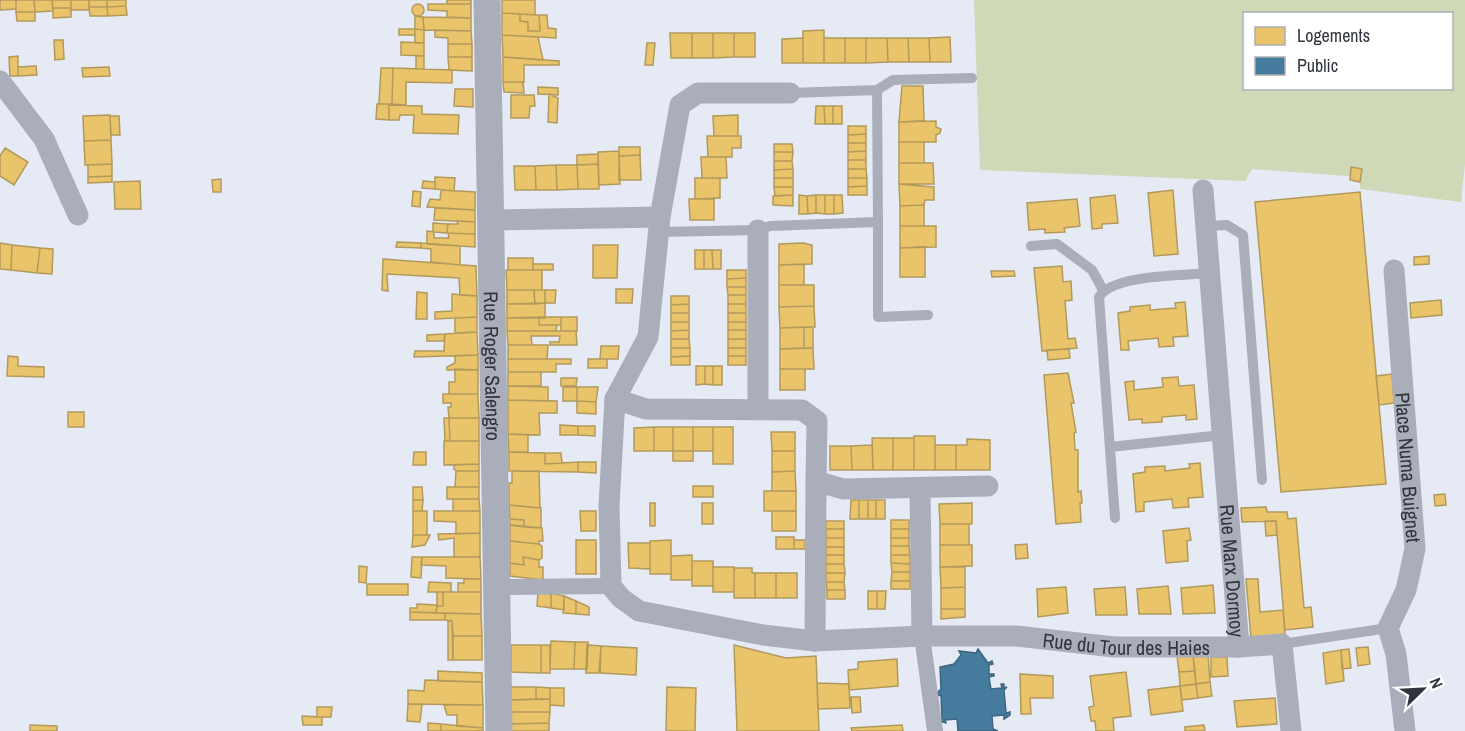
<svg xmlns="http://www.w3.org/2000/svg" width="1465" height="731" font-family="'Archivo Narrow',sans-serif">
<style>
.green{fill:#cfd8b7;fill-rule:evenodd}
.homes{fill:#e9c46a;stroke:#b2995c;stroke-width:1.5}
.public{fill:#457b9d;stroke:#3f6680;stroke-width:1.5}
.lines{fill:none;stroke-linecap:round;stroke-linejoin:round}
.service{stroke:#a9aeba;stroke-width:10}
.pedestrian{stroke:#a9aeba;stroke-width:16}
.minor{stroke:#a9aeba;stroke-width:21}
.tertiary{stroke:#a9aeba;stroke-width:27}
.labels{text-anchor:middle;dominant-baseline:central;stroke-width:6;stroke-linejoin:round;paint-order:stroke}
.street-label{font-size:20px;fill:#30343c;stroke:#fff}
</style>
<rect width="100%" height="100%" fill="#e5eaf5"/>
<path class="green" d="M974 0H1465V164L1461 202 1360 189V177L1252 169 1245 181 980 170ZM1244 14H1452V88H1244Z"/>
<path class="homes" d="M0 0H16V9L0 10Z
M16 0H34L35 12H16Z
M34 0H52L53 11 35 12Z
M52 0H71V8H53Z
M71 0H89V10H71Z
M89 0H107V7H89Z
M107 0H126V6L107 7Z
M447 0H471V4H447Z
M502 0H535V15L502 13Z
M412 10a6 6 0 1 1 12 0a6 6 0 1 1-12 0Z
M428 4H471V18L447 17V11L428 10Z
M126 6 127 15 108 16 107 7Z
M89 7H107L108 16H90Z
M53 8H71V17L53 18Z
M16 12H35V21H17Z
M502 13 520 14V21L528 22V31H540L539 15H547L548 28 556 29V38L502 35Z
M520 14 539 15 540 31H528V22L520 21Z
M415 16 423 17 424 30 415 29Z
M423 17 471 18V31L424 30Z
M399 29H415V35H399Z
M415 29 424 30V43H415Z
M435 30 471 31 472 44H448V38L435 37Z
M824 30V63H803V31Z
M670 33H692V58H671Z
M692 33H713V58H692Z
M713 33H734V57L713 58Z
M734 33H755V57H734Z
M502 35 538 37 543 60 503 57Z
M950 37 951 62H930L929 38Z
M803 38V63H782V39Z
M824 38H845V63H824Z
M845 38H866V63H845Z
M866 38H887L888 62 866 63Z
M887 38H908L909 62H888Z
M908 38H929L930 62H909Z
M54 40H63L64 59 55 60Z
M401 42 424 43V56L401 55Z
M647 43H655L653 65H645Z
M448 44H472V57H448Z
M18 56V76H10L9 57Z
M416 56H424V69H416Z
M448 57H472V71L449 70Z
M503 57 559 61V65H524V82H503Z
M36 66 37 75 18 76V67Z
M109 67 110 76 83 77 82 68Z
M381 68H393L392 104H379Z
M393 68 452 70V83L406 82V105L392 104Z
M503 82H523L524 93 504 92Z
M902 86H923L924 121 899 122Z
M538 87 558 88V95L538 94Z
M455 89H473V107L454 106Z
M549 94 558 98 557 123 548 122Z
M511 95H534L535 106H530L529 118H511Z
M377 104H389V120L376 119Z
M389 105 422 106V114L459 115 458 134 413 133 414 115H400L399 120H389Z
M816 106H824L825 124H815Z
M824 106H833V124H825Z
M833 106H842V124H833Z
M110 115 111 140 84 141 83 116Z
M738 115V136H714L713 116Z
M110 116H119L120 135H111Z
M936 121V127L941 129 940 133 936 135V142H899V122Z
M848 126H866V134L848 135Z
M866 134V143H848V135Z
M707 136H741V148H732V157H708Z
M111 140 112 164 85 165 84 141Z
M899 142H924V163H899Z
M848 143H866V151L848 152Z
M774 144H792L793 152H774Z
M619 147H640V155L619 156Z
M5 148 28 162 14 185 0 176V156Z
M619 151 620 184 599 185 598 152Z
M866 151V160H848V152Z
M774 152H793L792 161H774Z
M598 154V164L577 165V155Z
M640 155 641 180H619V156Z
M701 157H726L727 178H702Z
M848 160H866V169H848Z
M774 161H792L793 169 774 170Z
M899 163H933L934 184H899Z
M112 164V176L88 177V165Z
M598 164 599 189H578L577 165Z
M556 165H577L578 189 557 190Z
M556 165 557 190H536L535 166Z
M514 166H535L536 190H515Z
M1351 167 1362 169 1360 182 1350 180Z
M793 169V178H774V170Z
M848 169H866L867 178H848Z
M112 176V182L88 183V177Z
M435 177 455 178 454 191 435 189Z
M695 178H720V198L695 199Z
M774 178H793V187H774Z
M848 178H867V186L848 187Z
M221 179V192H213L212 180Z
M140 181 141 209H115L114 182Z
M423 181 435 182V189L422 188Z
M899 184 934 187V200H925L924 205 900 206Z
M867 186V195H848V187Z
M774 187H793V195L775 196Z
M441 190 475 192V210L427 207 430 199 440 200Z
M1173 190 1178 254 1154 256 1148 193Z
M413 191 421 192 420 207 412 206Z
M1360 192 1386 484 1281 492 1255 202Z
M793 195V206L773 205V196Z
M799 195 807 196 808 214H799Z
M816 195V213L808 214 807 196Z
M816 195H825V214L816 213Z
M825 195H834V214H825Z
M834 195H842L843 213 834 214Z
M1115 195 1118 223 1102 224V228L1092 229 1090 198Z
M689 199H714V220H690Z
M1077 199 1080 226 1064 228 1065 232 1045 233V229L1029 230 1027 203Z
M924 205V226H900V206Z
M435 208 475 210V222L434 220Z
M457 221 475 222V234L447 233 448 224H458Z
M433 223 448 224 447 233 433 232Z
M900 226H936V247L900 248Z
M427 231 434 232V238H449L448 233 475 234V247L427 244Z
M397 242 421 243V248L396 247Z
M0 243 12 245 11 270 0 269Z
M421 243 460 246V265L431 262V249L421 248Z
M803 243 812 245V264L779 265V244Z
M12 245 40 248 37 273 11 270Z
M593 245H618L617 278H593Z
M925 247V277H900V248Z
M40 248 53 249 52 274 37 273Z
M695 250H704V269H695Z
M704 250H712L713 269H704Z
M712 250H721V269H713Z
M1429 256V264L1414 265V257Z
M508 258H533V270H508Z
M383 259 476 266 477 296 460 295 459 278 387 274 388 291 382 290Z
M533 264H553V270H533Z
M804 264V285H779V265Z
M1062 266 1063 282 1071 281 1072 300 1065 301 1068 339 1075 338 1077 348 1042 351 1034 268Z
M506 270H542V290H507Z
M727 270H746V278L727 279Z
M991 271H1014L1015 276 992 277Z
M746 278V287H727V279Z
M779 285H814V306L779 307Z
M727 287H746V295H728Z
M616 289H633L632 303H616Z
M507 290H534L535 304H507Z
M534 290H545V303L535 304Z
M545 290H556L555 303H545Z
M417 292 427 293V319H416Z
M452 294 477 296V317L435 319V312L452 311Z
M728 295H746V304H728Z
M671 296H689V304L671 305Z
M1441 300 1442 315 1411 318 1410 303Z
M1185 302 1188 336 1173 337 1174 346 1159 347 1158 338 1128 341 1129 350H1121L1118 313 1130 311V307L1150 305V310L1176 308 1175 303Z
M545 303V318H507V304Z
M689 304V313H671V305Z
M728 304H746V313H728Z
M814 306 815 327 780 328 779 307Z
M671 313H689V322H671Z
M728 313H746V322H728Z
M477 317V332L455 333V318Z
M539 317H561V325H539Z
M539 317V325H557L556 331H507V318Z
M561 317H577V331H561Z
M671 322H689V330L671 331Z
M728 322H746V330H728Z
M804 327V348L780 349V328Z
M804 327H813V348H804Z
M689 330V339H671V331Z
M728 330H746V339H728Z
M507 331H576L577 345H550V342H559L560 336H531L532 345H508Z
M477 332 478 355 414 357 415 351H444L445 334Z
M445 334 444 341H427V335Z
M671 339H689L690 348H671Z
M728 339H746V348H728Z
M508 345H548L547 359H508Z
M601 346H619L618 359H600Z
M671 348H690V356L671 357Z
M728 348H746V356H728Z
M813 348 814 369H780V349Z
M1069 349 1070 358 1048 360 1047 350Z
M478 355V370H447V367L455 363V356Z
M8 356 18 357V366L44 367V377L7 376Z
M690 356V365H671V357Z
M728 356H746V365H728Z
M508 359H571V364H556V372H508Z
M588 359H607V368H588Z
M696 366H705V384L696 385Z
M705 366H713V385L705 384Z
M713 366H722V385H713Z
M455 369 478 370V394H449V382H455Z
M780 369H805V390H780Z
M508 372H541V386H508Z
M1068 373 1074 403H1071L1076 432 1074 433 1075 450H1078V492L1081 491 1082 503H1080L1081 522 1056 524 1044 375Z
M1392 374 1394 403 1379 405 1376 376Z
M1178 377 1179 386 1194 385 1197 419 1186 420V415L1162 417V422L1142 423V419L1129 420 1125 382 1134 381V390L1163 387 1162 378Z
M561 378H577L576 386H561Z
M508 386 548 387V401L508 400Z
M563 387H577V401H563Z
M577 387H598L596 402 577 401Z
M443 394H478L479 418H449L448 407H451V403H443Z
M508 400 557 401V413H539L540 435 508 434Z
M577 401 596 402V414L577 413Z
M68 412H84V427H68Z
M444 418H449L450 441H445Z
M449 418H479V441H450Z
M560 425 578 426V435H560Z
M578 426H595V436L578 435Z
M654 427H673V451H654Z
M654 427V451H634V428Z
M673 427H693V451H673Z
M693 427H713V451H693Z
M713 427H733V464H713Z
M771 432H795V451H772Z
M508 434 528 435V452H509Z
M914 436H935V470H914Z
M872 438H893V470H873Z
M893 438H914V470H893Z
M967 439 990 440V470H956V445H967Z
M444 441H479V464L444 465Z
M872 445 873 470H852L851 446Z
M935 445H956V470H935Z
M830 446H851L852 470H830Z
M673 451H693V461H673Z
M772 451H795V471L772 472Z
M414 452H426V465H413Z
M509 452 545 453V464L578 462V472L509 471Z
M545 453H561L562 463 545 464Z
M578 462H596V473L578 472Z
M1200 463 1203 497 1188 498 1189 507 1173 508 1172 499 1144 502V511L1136 512 1133 474 1145 472V467L1165 466V471L1190 468 1189 464Z
M479 464V471H456L454 469V465Z
M456 471H479V487H455Z
M512 471H539L540 508 509 505V483H512Z
M795 471 796 491H772V472Z
M693 486H713V497H693Z
M413 487H422L423 500H413Z
M447 487H479V499H447Z
M764 491H796V511H764Z
M1445 494 1446 505 1435 506 1434 495Z
M453 499H479L480 511H453Z
M413 500H423L422 511H413Z
M851 500H859V519H850Z
M859 500H868V519H859Z
M868 500H876V519H868Z
M876 500H885V519H876Z
M650 503H655V526H650Z
M702 503H713V524H702Z
M972 503V524H940L939 504Z
M509 505 541 508V528L524 527V520L510 519Z
M1266 507 1267 512H1287L1288 519 1296 518 1304 608 1311 607 1313 627 1285 630 1276 521 1242 522 1241 508Z
M413 511H427V535H413Z
M434 511H480V533L456 534V522L434 521Z
M580 511H596V531H581Z
M772 511H796V531H772Z
M510 519 524 520V527L510 525Z
M891 520H909V529H891Z
M826 521H844V529H826Z
M1265 521H1276L1277 535 1266 536Z
M940 524H969V545H940Z
M510 525 542 528 543 541H539V544L510 541Z
M1189 528 1191 540 1187 541 1188 561 1166 563 1163 531Z
M826 529H844V538H826Z
M891 529H909V538H891Z
M480 533V557H454V538L439 540 438 534Z
M413 535H430L425 545 412 547Z
M776 537H794V549H776Z
M826 538H844V547H826Z
M891 538H909V546H891Z
M576 540H596V574H576Z
M671 540V574H650V541Z
M794 540H805V549H794Z
M510 541 539 544 542 546V558L539 560 523 557 524 565 510 563Z
M628 543H650V569L629 568Z
M1027 544 1028 558 1016 559 1015 545Z
M940 545H972V566L940 567Z
M891 546H909L910 555H891Z
M826 547H844V555H826Z
M692 555V580H671V556Z
M826 555H844V564H826Z
M891 555H910V564L891 563Z
M412 557H422L421 578 411 577Z
M422 557H480L481 579 446 578V566L421 565Z
M523 557 539 560V567H543V580L510 576V563L524 565Z
M692 561H713V586H692Z
M891 563 910 564V572H892Z
M826 564H844L845 573H826Z
M359 566 367 567 366 583 359 582Z
M713 567H734V592H713Z
M940 567H965V587L941 588Z
M734 568H752V573H755V598H734Z
M892 572H910V581H891Z
M755 573H776V598H755Z
M776 573H797V598H776Z
M826 573H845L844 582H826Z
M464 579H481V592H458V583H464Z
M1246 579H1258L1260 612 1283 610 1285 635 1251 638Z
M891 581H910V589H891Z
M429 582 451 583V592H428Z
M826 582H844L845 590H827Z
M367 584H408V595H367Z
M1213 585 1215 613 1183 614 1181 588Z
M1168 586 1171 614H1139L1137 589Z
M965 587V609H941V588Z
M1066 587 1068 613 1038 617 1037 589Z
M1125 587 1127 615H1096L1094 589Z
M827 590H845V599H827Z
M868 591H877V609H868Z
M877 591H886L885 609H877Z
M437 592H443V606H437Z
M443 592H481V614L436 613 437 606H443Z
M538 592 551 593V608L537 606Z
M551 593 564 596V610L551 608Z
M564 596 576 601V614L563 613Z
M576 601 589 607V615L576 614Z
M417 604 437 605 436 613 410 612V608H417Z
M941 609H965V617L941 619Z
M410 612 445 613V620H410Z
M445 613 481 614 482 636H453L452 621 445 620Z
M448 621H452L453 660H448Z
M453 636H482V660H453Z
M551 641 575 642 574 669H550Z
M575 642H588L587 669H574Z
M511 645H541V673L511 672Z
M541 645H550V673H541Z
M587 645 601 646 599 673H586Z
M734 645 786 658 816 656 819 731H737Z
M601 646 637 648 636 675 600 673Z
M1368 647 1370 664 1358 666 1356 648Z
M1349 649 1351 668 1342 669 1341 650Z
M1341 650 1344 681 1326 684 1323 653Z
M1208 655 1210 682 1196 684 1193 656Z
M1177 656H1193L1195 671 1179 672Z
M1211 657H1227L1228 676 1211 677Z
M897 659 898 686 849 690 848 670 858 669V662Z
M438 671 482 673V682L438 681Z
M1195 671 1196 684 1180 686 1179 672Z
M1126 672 1131 716 1113 718 1114 731H1096L1095 721H1091L1089 707 1094 706 1090 676Z
M1020 674 1053 676V698H1030L1031 714H1021Z
M425 680 482 682 483 705 408 704V690L424 691Z
M1210 682 1212 696 1198 698 1196 684Z
M817 683 849 684 850 708 818 709Z
M1196 684 1198 698 1182 700 1180 686Z
M1180 686 1183 711 1151 715 1148 690Z
M510 687H536V699L510 700Z
M536 687 550 688V699H536Z
M667 687 696 688 695 731H666Z
M550 688H564V706L550 705Z
M851 697H860L861 712 852 713Z
M1275 698 1277 724 1237 727 1234 701Z
M550 699V712H510V700Z
M408 704H422L420 722 407 721Z
M444 705H483V728L457 726V715H447Z
M317 707H332L331 717H317Z
M510 712H550L549 723 510 724Z
M302 716 322 717V725H303Z
M428 723 441 724V731H428Z
M549 723V731H510V724Z
M441 724 483 728V731H441Z
M30 725 57 726V731H30Z
M902 725 903 731H852L851 728Z
M1204 725 1205 731H1185V727Z"/>
<path class="public" d="M978 649 988 663 992 661 993 664 989 665V674H994V676L989 677 991 689 1002 688 1001 684H1004V688L1007 687 1004 690 1006 713 1010 712V715L1004 719V715L992 716 993 729 998 731H958L957 719 945 720 946 723 939 721 942 718 941 695 937 696V693L941 689 940 667 954 664 961 655 959 651 976 653Z"/>
<g class="lines">
<path class="service" d="M877 90 893 80 972 78
M878 222V317L928 315
M1206 226 1227 225 1243 235 1262 480
M659 232 758 230 770 226 878 222 877 90 790 93
M1031 246 1057 244 1092 270 1103 290
M1110 447 1222 435
M1115 518 1099 297C1113 274 1183 276 1209 273
M1282 644 1388 628"/>
<path class="pedestrian" d="M497 587 611 586
M922 636 935 731"/>
<g class="minor">
<path d="M0 81 44 139 78 215"/>
<path id="s1" d="M1203 190 1239 647 1282 644 1291 731"/>
<path d="M491 220 660 217"/>
<path d="M758 230V408"/>
<path id="s2" d="M1394 270 1415 549 1406 590 1388 628 1396 654 1405 731"/>
<path d="M615 399 648 337 660 217 680 105 698 93H790"/>
<path id="s3" d="M988 486 843 489 816 481 817 421 802 410 646 409 615 399 609 505 611 586 621 598 639 611 763 635 815 641 922 636H1016L1114 647H1239"/>
<path d="M920 488 922 636"/>
<path d="M815 641 816 481"/>
</g>
<path class="tertiary" id="s4" d="M487 0 499 731"/>
</g>
<g class="labels">
<g class="street-label">
<text stroke="none"><textPath href="#s4" startOffset="366">Rue Roger Salengro</textPath></text>
<text stroke="none"><textPath href="#s2" startOffset="198">Place Numa Buignet</textPath></text>
<text stroke="none"><textPath href="#s1" startOffset="382">Rue Marx Dormoy</textPath></text>
<text stroke="none"><textPath href="#s3" startOffset="1156">Rue du Tour des Haies</textPath></text>
</g>
</g>
<rect x="1243" y="12" width="210" height="78" fill="#ffffff" stroke="#acaeb1" stroke-width="1.5"/>
<rect x="1255" y="27" width="30" height="18" fill="#e9c46a" stroke="#acaeb1" stroke-width="1.5"/>
<text x="1297" y="42" font-size="18" fill="#30343c">Logements</text>
<rect x="1255" y="57" width="30" height="18" fill="#457b9d" stroke="#acaeb1" stroke-width="1.5"/>
<text x="1297" y="72" font-size="18" fill="#30343c">Public</text>
<g transform="translate(1423 689) rotate(66)" stroke="#ffffff" stroke-width="4.5" paint-order="stroke">
<path d="M0-4.5L10 22L0 15L-10 22Z" fill="#30343c"/>
<text y="-9" font-size="16" font-weight="bold" text-anchor="middle" fill="#30343c">N</text>
</g>
</svg>
